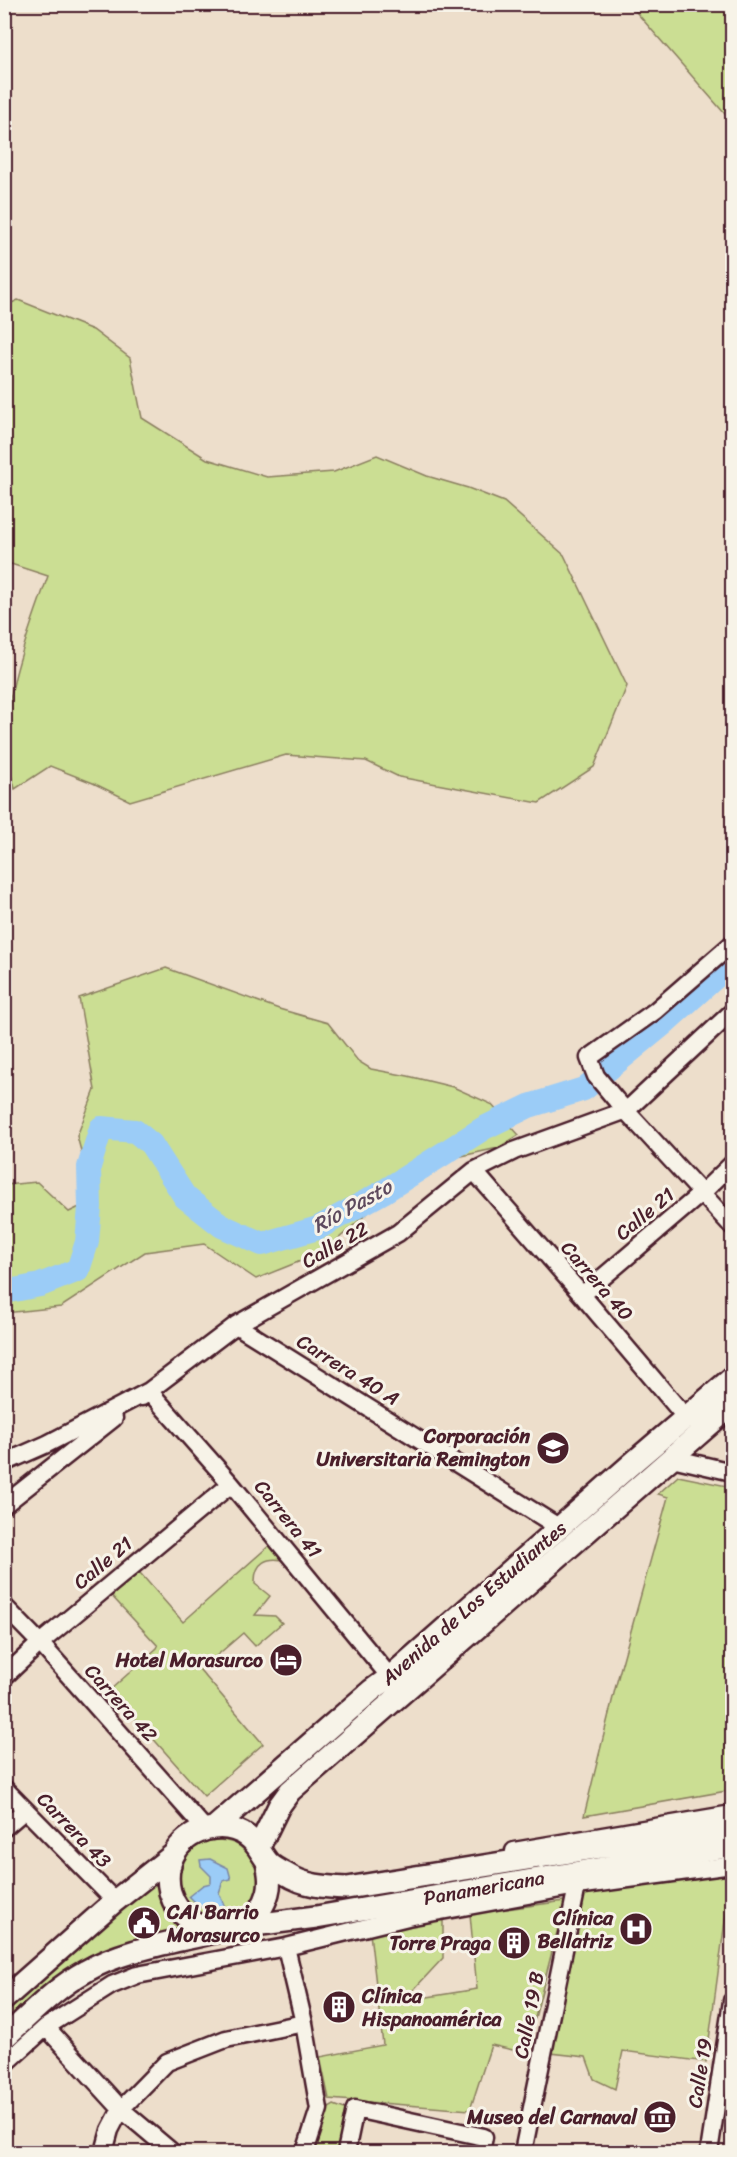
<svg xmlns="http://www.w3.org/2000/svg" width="737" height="2157" font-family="Sriracha,sans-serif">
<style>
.green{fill:#cbde93;stroke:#8a7e5f;stroke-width:1.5}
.water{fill:#9bccf7;stroke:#7b87a5;stroke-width:1.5}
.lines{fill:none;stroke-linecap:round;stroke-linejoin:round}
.river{stroke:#9bccf7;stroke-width:24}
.minor-casing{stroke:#4a1f2b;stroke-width:21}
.major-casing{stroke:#4a1f2b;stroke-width:26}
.minor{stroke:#f7f3e8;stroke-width:16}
.major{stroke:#f7f3e8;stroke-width:21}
.labels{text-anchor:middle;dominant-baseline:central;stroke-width:6;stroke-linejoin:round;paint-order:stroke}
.street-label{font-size:20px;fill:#4a1f2b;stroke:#f7f3e8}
.poi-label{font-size:20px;font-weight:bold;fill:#4a1f2b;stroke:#f7f3e8;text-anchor:end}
.water-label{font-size:21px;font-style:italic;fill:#5e4a5e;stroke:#f7f3e8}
</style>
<rect width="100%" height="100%" fill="#eddecb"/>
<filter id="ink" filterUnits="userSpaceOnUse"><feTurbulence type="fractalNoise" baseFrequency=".0167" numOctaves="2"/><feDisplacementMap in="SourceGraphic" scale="12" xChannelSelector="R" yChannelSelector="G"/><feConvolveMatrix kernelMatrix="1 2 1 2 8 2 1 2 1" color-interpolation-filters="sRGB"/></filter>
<g filter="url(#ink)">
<path class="green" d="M630 5H732V122Z
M18 300 93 330 130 358 142 418 207 459 267 477 334 472 377 455 427 476 468 488 504 502 564 555 627 686 594 767 539 803 399 777 366 761 286 755 130 801 93 783 50 766 15 789C13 779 8 768 7 757 1 699 29 631 48 576L11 564 5 566V306Z
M166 968 279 1009 328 1023 358 1061 371 1069 408 1076 453 1087 491 1104 519 1135 498 1148 439 1161 369 1212 323 1252 256 1279 204 1244 145 1252 61 1307 5 1313V1185L37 1182 69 1212 94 1200 77 1136 95 1090 79 998Z
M678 1476 732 1487V1790L584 1816 616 1685 668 1497 658 1494Z
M271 1544 287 1561C267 1556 254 1562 255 1584L270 1596 255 1615 275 1616 282 1623 255 1646 243 1633 200 1670 263 1744 204 1796 110 1690 157 1648 158 1646 108 1592 134 1569 141 1574 183 1622Z
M178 1880a40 40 0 1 1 80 0a40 40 0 1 1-80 0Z
M732 1869 706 2062 623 2051 615 2089 594 2079 586 2057 551 2053 584 1893Z
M159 1876C158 1907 164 1911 183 1933L152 1942 5 2031V2010Z
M565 1901 526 2053 491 2045 470 2110 329 2099 320 2057 383 2045 370 1933 443 1918V1958L403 2001 477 1989 470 1914Z
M334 2105 350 2111 339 2152H311L322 2112Z"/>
<path class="water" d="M210 1859 228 1868 231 1879 223 1881 219 1893 227 1912C211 1916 200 1908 189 1896L203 1885 211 1883V1876L201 1866 200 1860Z"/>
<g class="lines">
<path class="river" d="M4 1292 40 1285 78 1270 87 1242 90 1207 89 1167 101 1128 135 1131 151 1144 185 1197 222 1226 262 1244 318 1228 383 1192 484 1128 529 1106 584 1089 662 1025 732 962"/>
<g class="minor-casing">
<path id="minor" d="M732 944 655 1011 589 1058 596 1076 616 1100 732 1226
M474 1171 582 1295 687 1419
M582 1295 703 1192 732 1164
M236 1325 560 1528
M142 1397 149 1391 231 1484 390 1677
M672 1458 732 1472
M4 1463 47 1444 149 1391 236 1325 398 1233 474 1171 514 1151 627 1110 732 1012
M4 1505 114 1418
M4 1606 40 1643 205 1829
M4 1677 40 1643 231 1484
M4 1788 115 1901
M4 1828 25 1810
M514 1851 732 1814
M286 1947 304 2023 319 2109 305 2152
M46 2027 121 2109 172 2152
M4 2065 46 2027 112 1985 137 1975 286 1947 408 1917 577 1886 732 1865
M104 2152 110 2130 121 2109 167 2062 226 2039 304 2023
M346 2152 355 2109 484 2137 481 2152
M523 2152 577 1886
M709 2152 732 2001"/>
</g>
<g class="major-casing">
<path id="major" d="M215 1827 372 1690 390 1677 636 1460 732 1378
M259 1847 279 1806 290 1791 732 1405
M267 1862C269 1872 271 1882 268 1893 254 1943 184 1940 170 1892 167 1880 168 1867 173 1856 186 1829 223 1819 247 1836 257 1843 260 1852 267 1861 271 1866 280 1871 286 1874 305 1886 325 1887 347 1888L732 1826
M239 1927 316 1917 732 1846
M4 1999 115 1901 173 1855
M4 2038C31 2014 55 1988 86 1971 124 1949 177 1942 219 1931"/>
</g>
<use href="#minor" class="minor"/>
<use href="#major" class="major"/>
</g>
</g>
<defs>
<g id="university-disc" transform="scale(1.725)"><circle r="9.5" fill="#4a1f2b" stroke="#f7f3e8"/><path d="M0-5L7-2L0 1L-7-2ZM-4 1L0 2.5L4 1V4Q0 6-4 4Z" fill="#fff"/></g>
<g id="hotel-disc" transform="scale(1.725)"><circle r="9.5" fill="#4a1f2b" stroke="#f7f3e8"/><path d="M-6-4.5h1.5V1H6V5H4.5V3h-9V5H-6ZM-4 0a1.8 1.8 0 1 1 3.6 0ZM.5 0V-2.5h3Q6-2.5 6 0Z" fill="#fff"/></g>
<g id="civic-disc" transform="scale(1.725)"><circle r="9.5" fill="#4a1f2b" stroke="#f7f3e8"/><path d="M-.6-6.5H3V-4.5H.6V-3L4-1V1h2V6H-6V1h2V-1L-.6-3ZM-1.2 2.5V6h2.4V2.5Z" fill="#fff"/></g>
<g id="hospital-disc" transform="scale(1.725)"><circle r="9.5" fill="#4a1f2b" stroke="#f7f3e8"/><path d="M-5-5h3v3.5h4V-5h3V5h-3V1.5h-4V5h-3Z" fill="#fff"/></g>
<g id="building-disc" transform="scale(1.725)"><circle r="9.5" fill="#4a1f2b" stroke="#f7f3e8"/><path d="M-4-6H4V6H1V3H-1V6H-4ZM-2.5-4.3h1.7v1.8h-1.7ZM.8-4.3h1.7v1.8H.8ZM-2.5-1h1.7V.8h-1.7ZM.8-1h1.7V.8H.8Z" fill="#fff"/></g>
<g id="museum-disc" transform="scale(1.725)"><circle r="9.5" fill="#4a1f2b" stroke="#f7f3e8"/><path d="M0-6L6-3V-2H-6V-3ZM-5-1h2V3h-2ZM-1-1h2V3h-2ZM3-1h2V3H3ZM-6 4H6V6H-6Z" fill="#fff"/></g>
</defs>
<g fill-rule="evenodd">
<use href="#university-disc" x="553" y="1448"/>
<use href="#hotel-disc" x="286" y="1660"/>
<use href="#civic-disc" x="144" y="1923"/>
<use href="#hospital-disc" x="636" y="1929"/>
<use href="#building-disc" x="514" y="1943"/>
<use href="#building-disc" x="339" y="2007"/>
<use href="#museum-disc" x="660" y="2117"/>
</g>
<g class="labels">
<g class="street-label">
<text transform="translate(645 1214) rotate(-40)">Calle 21</text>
<text transform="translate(335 1245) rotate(-30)">Calle 22</text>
<text transform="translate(597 1281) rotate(49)">Carrera 40</text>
<text transform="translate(348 1370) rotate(32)">Carrera 40 A</text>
<text transform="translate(288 1519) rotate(51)">Carrera 41</text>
<text transform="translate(103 1563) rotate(-40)">Calle 21</text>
<text transform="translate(474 1603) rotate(-41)">Avenida de Los Estudiantes</text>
<text transform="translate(121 1703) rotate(48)">Carrera 42</text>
<text transform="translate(74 1830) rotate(46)">Carrera 43</text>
<text transform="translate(484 1888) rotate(-10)">Panamericana</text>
<text transform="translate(529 2015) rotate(-79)">Calle 19 B</text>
<text transform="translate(700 2073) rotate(-81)">Calle 19</text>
</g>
<g class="poi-label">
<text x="530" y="1436">Corporación<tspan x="530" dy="23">Universitaria Remington</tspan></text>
<text x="263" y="1660">Hotel Morasurco</text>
<text x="167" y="1912" text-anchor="start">CAI Barrio<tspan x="167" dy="23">Morasurco</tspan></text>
<text x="613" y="1918">Clínica<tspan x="613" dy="23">Bellatriz</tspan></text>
<text x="491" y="1943">Torre Praga</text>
<text x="362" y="1996" text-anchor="start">Clínica<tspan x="362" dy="23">Hispanoamérica</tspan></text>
<text x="637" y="2117">Museo del Carnaval</text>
</g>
<g class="water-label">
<text transform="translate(352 1206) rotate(-29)">Río Pasto</text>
</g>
</g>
<rect width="737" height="2157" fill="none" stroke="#f7f3e8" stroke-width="24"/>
<rect x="12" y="12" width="713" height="2133" fill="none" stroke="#4a1f2b" stroke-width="2" filter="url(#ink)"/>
</svg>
